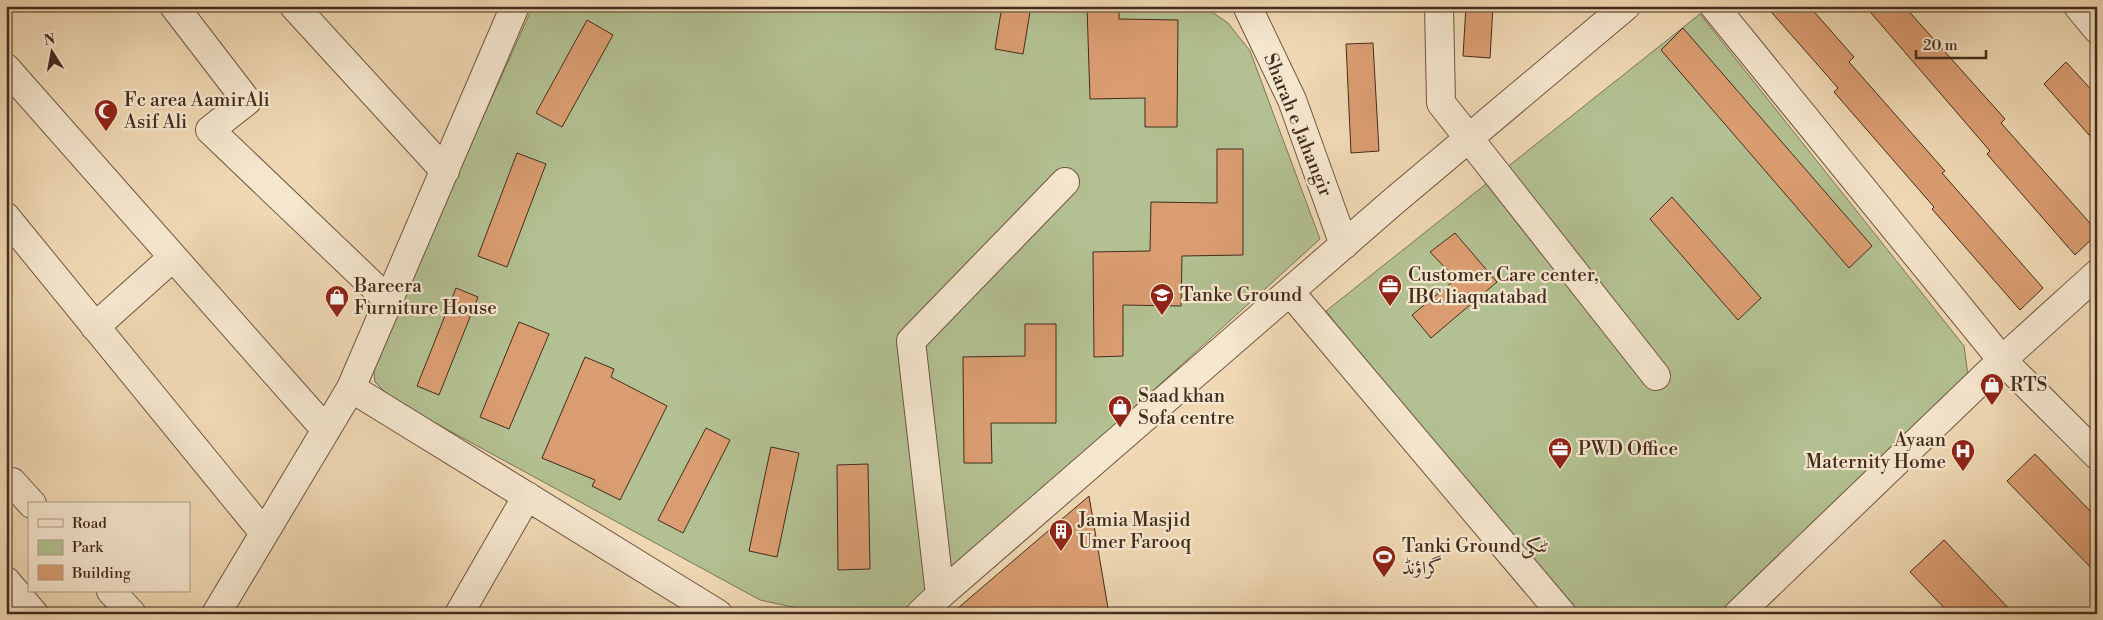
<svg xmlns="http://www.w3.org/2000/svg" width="2103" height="620" font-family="'Libre Bodoni',Amiri,serif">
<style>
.green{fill:#b3c091;stroke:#7b7657}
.building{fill:#da9d71;stroke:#432c1d}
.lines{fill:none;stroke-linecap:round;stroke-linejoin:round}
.minor-casing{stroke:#6e5742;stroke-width:30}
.minor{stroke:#f5e6ce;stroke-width:28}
.labels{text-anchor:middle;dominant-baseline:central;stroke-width:4.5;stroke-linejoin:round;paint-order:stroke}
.poi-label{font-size:19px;fill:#432c1d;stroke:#f5e6ce;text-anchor:start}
.street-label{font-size:19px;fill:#432c1d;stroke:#f5e6ce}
</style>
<rect width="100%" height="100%" fill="#efd8b3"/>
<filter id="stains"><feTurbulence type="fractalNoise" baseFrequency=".004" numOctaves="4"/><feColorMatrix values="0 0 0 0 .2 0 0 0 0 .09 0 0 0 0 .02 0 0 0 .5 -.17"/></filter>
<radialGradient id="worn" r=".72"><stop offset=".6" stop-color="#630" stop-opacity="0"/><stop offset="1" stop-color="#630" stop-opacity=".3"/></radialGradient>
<path class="green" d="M533 6H1203L1228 23 1250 51 1320 239 907 614H825L760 600 393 400 375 382 373 363Z
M1700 14 1964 346 1970 390 1733 614H1564L1326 311Z"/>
<path class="building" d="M1002 6H1031L1023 54 995 49Z
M1087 6H1119V19L1178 20 1177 127H1145V98L1090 99Z
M1466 6H1493L1490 58 1463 56Z
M1766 6H1809L1854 57 1849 62 1945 171 1942 173 2043 288 2020 310 1932 209 1934 207 1834 92 1838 88Z
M1865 6H1904L2005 119 2001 123 2097 231V234L2075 255 1987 154 1990 151Z
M587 20 613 35 562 127 536 113Z
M1683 28 1872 246 1849 268 1661 50Z
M1373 43 1379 151 1351 153 1346 44Z
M2066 62 2097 96V144L2044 84Z
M1217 149H1243V255L1182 256 1181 306 1123 305V356L1094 357 1093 252 1150 251 1151 202 1217 203Z
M517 153 546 164 507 267 478 256Z
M1672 197 1761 298 1738 320 1650 219Z
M1455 233 1497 282 1431 338 1412 315 1456 279 1430 252Z
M456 288 478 297 439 395 417 386Z
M519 322 549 334 509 429 480 417Z
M1025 324H1056V423H991L992 463H964L963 357 1025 356Z
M585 357 614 369 611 377 667 406 620 500 592 486 595 480 542 458Z
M706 428 730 440 683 533 658 520Z
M771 447 799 453 777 557 749 551Z
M2035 454 2097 518V574L2007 481Z
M868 464 870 569 838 570 837 465Z
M1089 496 1109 614H951Z
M1944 540 2014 614H1950L1910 572Z"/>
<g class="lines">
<g class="minor-casing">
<path id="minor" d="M174 6 247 101 210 130 389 301
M294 6 445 171
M1247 6 1292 100 1344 245
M1439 6 1441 103 1656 376
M1714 6 2002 360 2097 455
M2078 6 2097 29
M6 68 326 430
M6 217 264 533
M1290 292 1562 614
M95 327 173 257
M351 388 718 614
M12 482 32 504
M6 581 34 614
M111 591 132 614
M940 595 911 341 1065 182
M216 614 351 388 515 6
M459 614 527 496
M920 614 940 595 1394 201 1626 6
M1738 614 2002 360 2097 274"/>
</g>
<use href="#minor" class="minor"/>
</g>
<defs>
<g id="mosque-pin" transform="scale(1.25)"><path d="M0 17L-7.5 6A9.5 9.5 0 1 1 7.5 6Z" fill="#8f2418" stroke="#f5e6ce"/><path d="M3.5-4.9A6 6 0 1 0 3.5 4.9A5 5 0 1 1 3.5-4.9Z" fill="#fff"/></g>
<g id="office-pin" transform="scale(1.25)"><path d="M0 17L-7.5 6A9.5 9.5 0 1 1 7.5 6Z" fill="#8f2418" stroke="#f5e6ce"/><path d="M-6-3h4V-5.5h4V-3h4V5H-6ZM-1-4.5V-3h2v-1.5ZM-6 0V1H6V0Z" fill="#fff"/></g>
<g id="school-pin" transform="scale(1.25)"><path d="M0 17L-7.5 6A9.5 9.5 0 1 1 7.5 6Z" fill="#8f2418" stroke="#f5e6ce"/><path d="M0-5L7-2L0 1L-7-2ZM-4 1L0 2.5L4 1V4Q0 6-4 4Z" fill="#fff"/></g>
<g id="shop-pin" transform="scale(1.25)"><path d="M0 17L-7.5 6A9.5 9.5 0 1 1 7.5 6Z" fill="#8f2418" stroke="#f5e6ce"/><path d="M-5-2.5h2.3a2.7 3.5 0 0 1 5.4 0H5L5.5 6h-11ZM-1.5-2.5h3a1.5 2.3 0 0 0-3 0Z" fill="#fff"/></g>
<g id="hospital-pin" transform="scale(1.25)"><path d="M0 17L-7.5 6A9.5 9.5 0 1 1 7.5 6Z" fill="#8f2418" stroke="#f5e6ce"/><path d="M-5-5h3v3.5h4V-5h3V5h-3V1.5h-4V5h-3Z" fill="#fff"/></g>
<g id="building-pin" transform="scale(1.25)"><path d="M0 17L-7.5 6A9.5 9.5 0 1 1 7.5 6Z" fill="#8f2418" stroke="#f5e6ce"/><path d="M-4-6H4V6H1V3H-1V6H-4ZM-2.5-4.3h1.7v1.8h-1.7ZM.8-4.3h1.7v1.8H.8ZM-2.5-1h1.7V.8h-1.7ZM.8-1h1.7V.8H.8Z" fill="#fff"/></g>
<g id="stadium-pin" transform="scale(1.25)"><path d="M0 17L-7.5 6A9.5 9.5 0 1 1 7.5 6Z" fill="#8f2418" stroke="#f5e6ce"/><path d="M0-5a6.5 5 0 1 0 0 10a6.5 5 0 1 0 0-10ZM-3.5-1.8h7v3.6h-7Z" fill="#fff"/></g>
</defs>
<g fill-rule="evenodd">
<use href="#mosque-pin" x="106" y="111"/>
<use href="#office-pin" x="1390" y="286"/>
<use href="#school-pin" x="1162" y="295"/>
<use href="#shop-pin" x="337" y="297"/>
<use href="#shop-pin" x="1992" y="385"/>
<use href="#shop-pin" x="1120" y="407"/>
<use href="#office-pin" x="1560" y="449"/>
<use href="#hospital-pin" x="1963" y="451"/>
<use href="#building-pin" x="1061" y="531"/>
<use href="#stadium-pin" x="1384" y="557"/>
</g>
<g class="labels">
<g class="poi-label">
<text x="124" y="100">Fc area AamirAli<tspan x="124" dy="22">Asif Ali</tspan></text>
<text x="1408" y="275">Customer Care center,<tspan x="1408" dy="22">IBC liaquatabad</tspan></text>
<text x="354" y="286">Bareera<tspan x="354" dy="22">Furniture House</tspan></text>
<text x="1180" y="295">Tanke Ground</text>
<text x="2010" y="385">RTS</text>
<text x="1138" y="396">Saad khan<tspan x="1138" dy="22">Sofa centre</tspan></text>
<text x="1946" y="440" text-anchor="end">Ayaan<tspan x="1946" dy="22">Maternity Home</tspan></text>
<text x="1578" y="449">PWD Office</text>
<text x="1078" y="520">Jamia Masjid<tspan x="1078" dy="22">Umer Farooq</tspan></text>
<text x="1402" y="546">Tanki Groundٹنکی<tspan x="1402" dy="22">گراؤنڈ</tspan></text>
</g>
<g class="street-label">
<text transform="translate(1298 125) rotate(68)">Sharah e Jahangir</text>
</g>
</g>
<rect width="2103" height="620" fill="none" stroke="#efd8b3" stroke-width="25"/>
<rect x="8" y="8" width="2088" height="605" fill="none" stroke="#432c1d" stroke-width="2.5"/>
<rect x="12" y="12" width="2078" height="595" fill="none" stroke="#432c1d"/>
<rect x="28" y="502" width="162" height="90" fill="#f5e6ce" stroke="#ae9c87"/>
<rect x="38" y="519" width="25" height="8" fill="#f5e6ce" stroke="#ae9c87"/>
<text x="72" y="528" font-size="15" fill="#432c1d">Road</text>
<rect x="38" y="540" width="25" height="15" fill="#b3c091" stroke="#ae9c87"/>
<text x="72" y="552" font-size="15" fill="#432c1d">Park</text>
<rect x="38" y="565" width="25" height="15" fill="#da9d71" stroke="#ae9c87"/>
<text x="72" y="578" font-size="15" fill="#432c1d">Building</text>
<g transform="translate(52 52) rotate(349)" stroke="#f5e6ce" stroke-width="4" paint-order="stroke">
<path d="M0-4L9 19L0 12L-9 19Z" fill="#432c1d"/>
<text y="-8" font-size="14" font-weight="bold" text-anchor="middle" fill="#432c1d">N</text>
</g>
<path d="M1916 50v8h70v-8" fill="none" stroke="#432c1d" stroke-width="2.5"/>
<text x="1923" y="50" font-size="15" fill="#432c1d" stroke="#f5e6ce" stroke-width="4" paint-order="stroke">20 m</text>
<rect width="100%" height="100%" filter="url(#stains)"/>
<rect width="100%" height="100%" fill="url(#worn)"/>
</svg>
